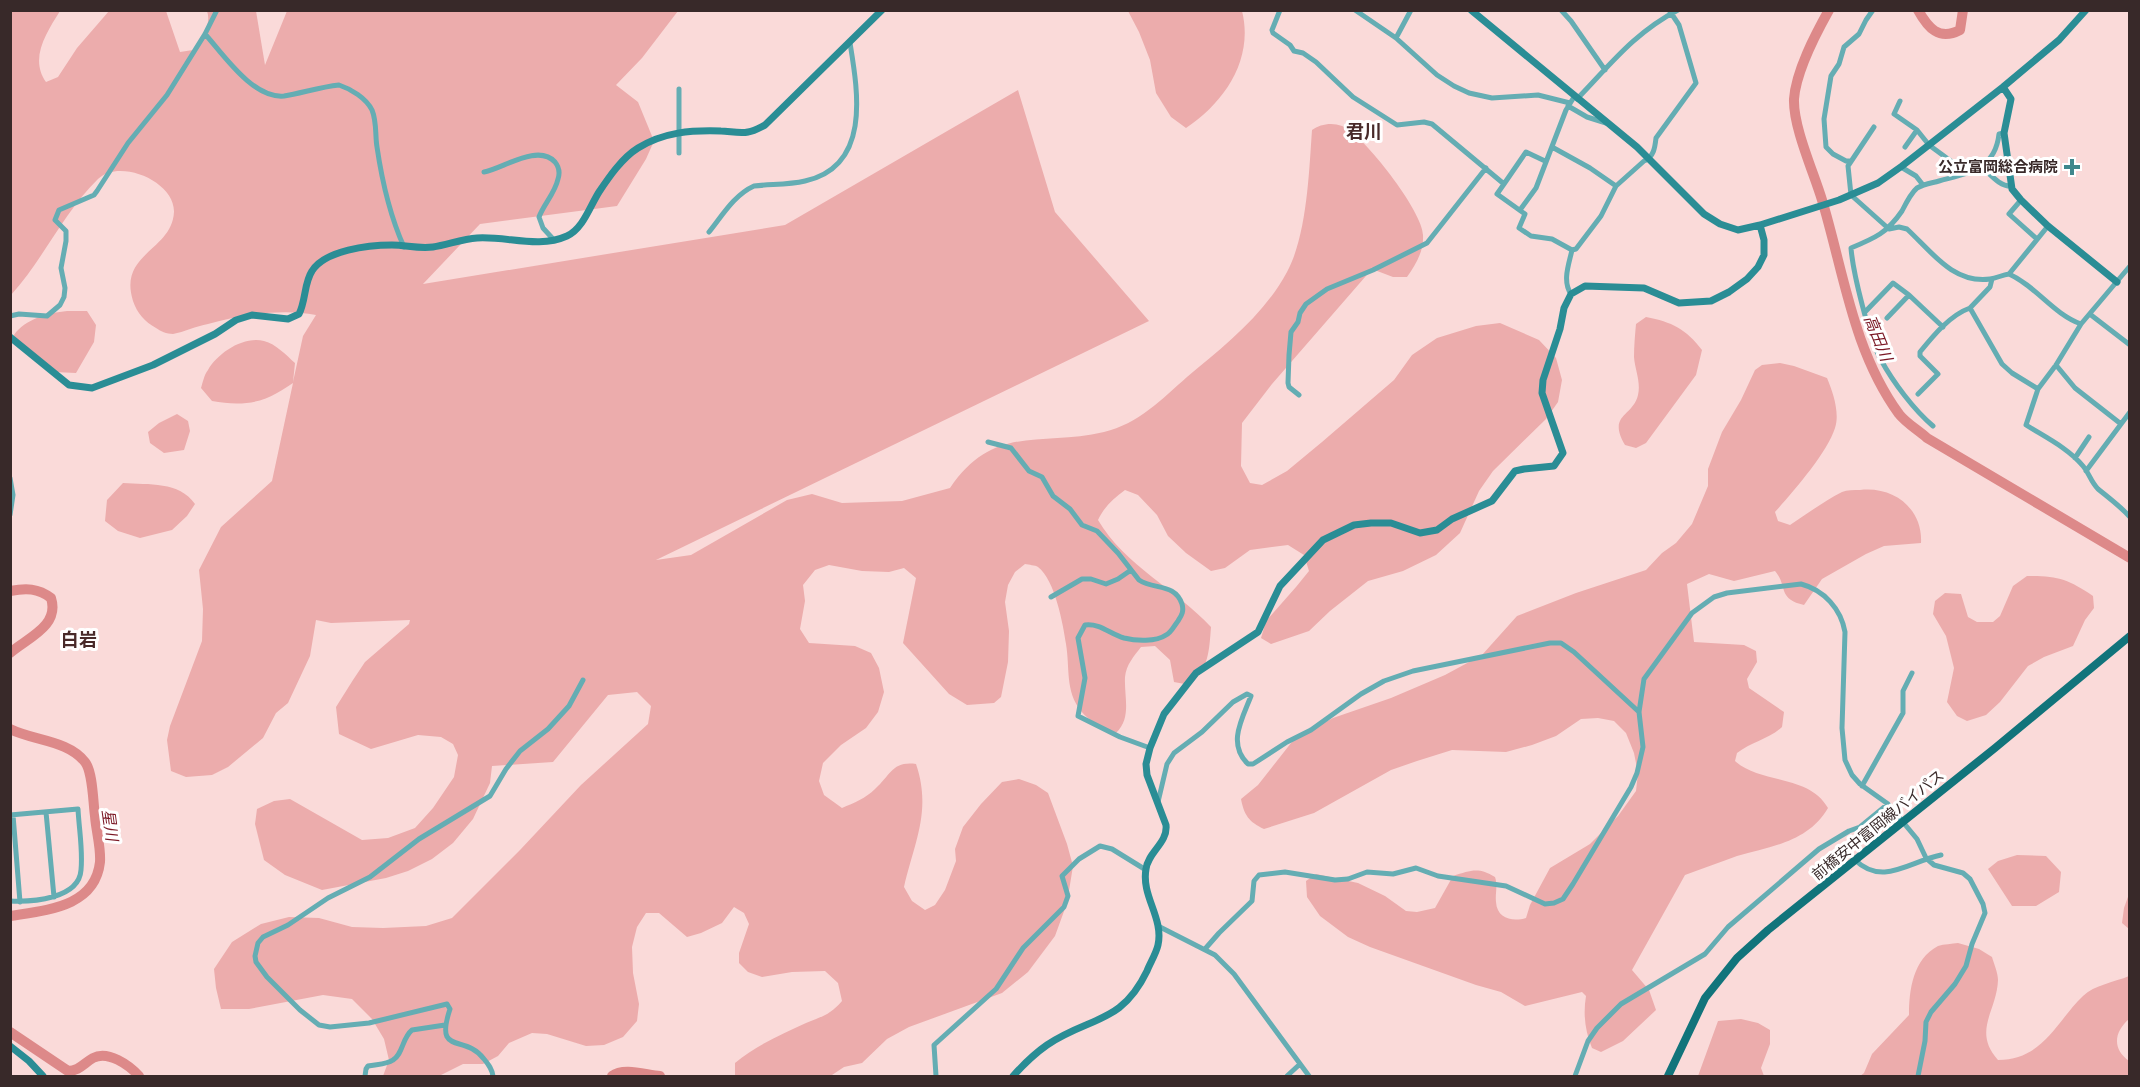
<svg xmlns="http://www.w3.org/2000/svg" width="2140" height="1087" font-family="'Work Sans','Noto Sans JP',sans-serif">
<style>
.green{fill:#ecacac}
.lines{fill:none;stroke-linecap:round;stroke-linejoin:round}
.river{stroke:#dd8989;stroke-width:10}
.street{stroke:#64adb3;stroke-width:5}
.secondary{stroke:#2a8d95;stroke-width:7}
.primary{stroke:#11747b;stroke-width:8}
.poi-dot{fill:#3f878c;stroke:#fff;stroke-width:2}
.labels{text-anchor:middle;dominant-baseline:central;stroke-width:6;stroke-linejoin:round;paint-order:stroke}
.poi-label{font-size:15px;font-weight:bold;fill:#382929;stroke:#fff;text-anchor:end}
.street-label{font-size:15px;fill:#382929;stroke:#fff}
.water-label{font-size:16px;font-style:italic;fill:#7b1825;stroke:#fff}
.quarter-label{font-size:18px;font-weight:bold;fill:#482a2a;stroke:#fff}
</style>
<rect width="100%" height="100%" fill="#fadad9"/>
<path class="green" d="M11 11H60C47 32 29 58 46 82L58 77 77 48 109 11H166L180 52 193 50C201 39 212 25 207 11H256L265 65 287 11H678L642 58 616 85 638 102 654 141 646 159 617 206 480 224 423 284 785 225 1018 90 1055 212 1149 321 656 560 691 555 787 500 812 494 842 503 902 501 950 488C994 423 1041 447 1104 432 1138 424 1162 399 1187 377 1223 347 1264 315 1287 272 1307 235 1309 172 1312 130 1320 124 1332 122 1342 126 1364 135 1423 212 1423 235 1424 251 1416 264 1407 277H1393L1372 269 1272 384 1242 423 1241 466 1250 483 1262 485 1287 471 1322 442 1394 380 1412 355 1437 338 1476 326 1500 323 1539 340 1556 358 1562 380 1558 402 1546 419 1493 471 1479 491 1460 533 1436 555 1403 571 1368 581 1330 611 1309 631 1271 644 1261 638 1266 621 1296 587 1309 571 1304 555 1288 545 1250 550 1225 568 1211 571 1186 553 1168 536 1157 515 1138 495 1125 490C1113 499 1104 507 1098 520 1125 566 1176 589 1211 627 1209 652 1209 667 1190 685L1174 682 1170 660 1155 646 1141 647C1134 656 1126 665 1125 677 1124 697 1132 718 1116 733 1104 727 1089 722 1081 711 1065 691 1070 668 1066 644 1063 624 1055 580 1038 567 1035 565 1029 565 1025 564L1015 572 1008 585 1005 602 1009 631 1008 662 1001 697 994 703 967 705 949 694 903 643 916 578 904 568 889 572 862 571 829 565 815 570 803 585 805 601 800 629 809 643 855 646 871 653 879 668 884 692 878 712 866 728 841 745 823 763 819 781 824 795 842 808C854 803 866 798 875 789 891 775 892 761 916 764 932 811 914 843 904 887L912 901 925 910 935 905 945 890 956 861 955 849 963 827 981 804 1002 782 1019 779 1036 785 1048 793 1067 844 1073 866 1067 903 1055 936 1028 972 1002 993 909 1027 887 1039 862 1063 844 1067 832 1075 825 1076H735V1063C755 1046 782 1034 806 1023 823 1016 830 1015 842 1001L838 983 825 971 792 972 762 977 748 972 739 963V953L749 924 744 913 734 907 722 923 701 933 687 937 659 913H646L637 927 632 947 633 973 639 1004 637 1021 623 1037 604 1045 586 1046 547 1034 532 1033 509 1043 498 1056 483 1064H463L439 1076H383L389 1060 384 1039 372 1019 352 999 323 995 249 1009H221L216 988 214 969 232 942 261 924 289 917 319 918 352 927 383 928 426 926 452 918 520 850 581 785 648 724 651 706 637 692 608 695 553 762 492 766 490 783 473 819 453 843 432 859 408 871 386 878 322 890 285 875 264 860 255 824 257 809 274 801 290 799 362 840 388 838 415 828 433 808 454 777 458 755 453 744 441 737 418 735 371 749 339 734 336 707 353 680 365 662 409 624 410 620 331 623 316 620 310 656 288 703 276 713 263 738 228 767 212 775 186 777 171 771 167 740 170 726 202 641 203 609 199 570 221 527 272 481 293 383C288 386 283 390 277 393 257 405 235 405 212 401L201 388C203 382 204 375 208 370 218 353 243 336 264 341 276 344 286 355 295 363L293 382 303 336 316 315C281 308 241 315 208 324 196 326 184 332 173 334 167 334 160 331 156 328 145 322 137 313 133 301 118 253 172 251 174 212 175 181 119 158 98 179 63 213 43 260 11 295Z
M1128 11H1242C1254 59 1225 102 1186 128L1171 117 1156 93 1150 60 1139 32Z
M67 311H87L96 325 94 342 76 373 55 372 17 346 14 335C25 319 48 313 67 311Z
M1646 317C1672 322 1686 329 1702 350L1696 375 1646 443 1636 448 1625 445C1607 414 1633 417 1638 395 1641 382 1635 370 1634 357 1634 346 1635 335 1636 324Z
M1780 363 1794 366 1827 378C1833 392 1840 413 1835 428 1827 453 1793 492 1775 512L1778 521 1790 525C1807 514 1824 501 1842 492 1847 490 1854 490 1860 490 1894 486 1923 509 1921 543L1884 546 1866 554 1822 579 1804 605C1777 599 1788 586 1775 571L1734 581 1709 574 1687 584 1694 642 1744 645 1756 651 1757 662 1747 679 1749 688 1784 712 1782 727C1769 739 1751 742 1737 753L1735 761C1760 784 1809 774 1828 808 1808 842 1772 846 1737 856 1720 862 1702 869 1685 875L1632 970 1649 990 1656 1010 1623 1041 1601 1052 1592 1048C1585 1031 1583 1014 1586 996L1582 992 1525 1006 1501 992 1476 985 1370 947 1348 937 1320 916 1307 897 1306 881 1316 874 1358 883 1385 896 1406 911 1417 912 1435 908 1453 876C1471 870 1479 867 1495 877 1498 886 1495 893 1496 902 1497 919 1513 922 1526 918L1530 905 1550 868 1590 844 1618 816 1636 791 1638 773 1634 753 1626 733 1614 721 1598 718 1581 719 1556 736 1532 745 1506 752 1452 750 1417 761 1391 770 1314 813 1264 829C1249 822 1244 815 1241 799L1258 785 1295 738 1333 718 1391 698 1445 675 1482 655 1517 616 1576 593 1646 570 1662 553 1676 543 1692 524 1708 486V469L1722 432 1741 400 1755 370 1762 365Z
M177 414 188 421 190 431 184 450 164 453 150 443 148 432 159 423Z
M123 483C149 485 179 481 195 504L187 516 172 530 140 538 118 531 105 521 107 500Z
M2027 576C2058 576 2068 579 2093 596L2094 608 2085 620 2073 646 2044 657 2028 666 2000 702 1986 715 1967 721 1957 716 1947 702 1954 668 1946 636 1933 614 1935 601 1945 593 1961 594 1968 617 1977 622H1993L2000 616 2013 586Z
M2017 855 2046 856 2061 872 2059 892 2036 906H2012L1988 869 1998 861Z
M2129 894 2130 929H2129L2122 923 2124 908Z
M1958 943 1979 949 1992 957C1994 964 1998 973 1998 980 1997 1011 1972 1031 1998 1060 2044 1059 2055 1023 2083 996 2094 985 2115 982 2129 976V1019C2114 1032 2112 1049 2129 1061V1076H1860L1864 1073 1872 1054 1909 1015C1909 990 1913 959 1938 946 1944 944 1952 944 1958 943Z
M1741 1019 1758 1023 1770 1030V1044L1761 1068 1764 1076H1698L1718 1021Z"/>
<g class="lines">
<path class="river" d="M1829 10C1815 35 1796 71 1794 99 1793 127 1814 173 1822 200 1844 273 1853 351 1899 414 1906 423 1918 430 1927 438L2130 558
M1918 10C1928 28 1939 41 1960 30L1963 10
M10 591C26 588 38 588 51 598 60 626 27 638 10 653
M10 729C34 741 68 740 85 762 93 772 93 803 95 816 96 831 101 847 100 862 95 907 47 910 10 916
M10 1032 68 1071C79 1071 84 1063 93 1058 108 1050 129 1065 139 1076
M612 1076C624 1067 646 1075 660 1076"/>
<path class="street" d="M1280 10 1272 30 1273 33 1290 45 1294 51 1303 53 1316 62 1353 97 1397 125 1424 122 1432 124 1504 184 1497 194 1525 214 1519 228 1531 236 1552 239 1572 250
M1355 10 1396 38 1437 75 1454 86 1469 93 1492 98 1538 95 1570 103
M1561 10 1571 21 1605 70
M205 34C223 54 253 99 284 96 302 93 320 87 339 85 351 89 366 98 372 110 377 122 375 136 377 147 382 181 390 216 404 247
M1396 38 1411 10
M679 89V153
M1577 99C1610 65 1634 33 1678 10
M1900 101 1894 114 1917 130 1929 145 1967 173
M1568 106 1587 117 1606 123
M1874 127 1848 166 1851 195 1889 229 1899 227 1907 229C1931 251 1953 284 1990 279 1997 278 2002 275 2009 274 2036 286 2053 314 2081 324
M1552 147 1590 168 1616 186
M1905 147 1917 130
M1851 161H1846L1833 154 1826 147 1824 119 1831 76 1839 64 1844 47 1859 34 1866 20 1873 10
M1901 167 1916 176 1923 185
M1982 167C1991 175 2000 187 2012 186
M484 172C502 169 538 143 555 162 559 167 560 173 558 179 555 193 544 204 539 217L543 228 554 240
M1504 184 1526 152 1545 161
M2021 200 2009 214 2037 239
M1520 210 1536 188 1566 110 1574 97
M709 232C722 216 734 195 754 186 771 184 788 185 805 181 871 166 858 92 850 43
M2130 266 2081 324 2056 365 2038 389 2026 425C2045 437 2068 448 2083 466 2089 473 2091 482 2098 489 2109 498 2120 506 2130 517
M2009 274 2048 226
M1992 279 1990 287 1970 308 2002 364 2012 373 2038 389
M1571 294C1562 281 1569 264 1572 250L1576 249 1601 216 1616 186 1644 161C1654 157 1655 147 1656 138L1696 83 1679 25 1669 10
M1865 312 1893 283 1909 295
M2091 315 2130 345
M10 316 19 314 47 316 60 305 64 297 65 288 61 268 66 241V231L55 220 59 210 94 195 97 191 128 143 167 95 205 34 217 10
M1887 318 1909 295 1943 327
M2056 365 2075 388 2121 424
M1918 394 1938 374 1920 356V352C1933 336 1950 315 1970 308
M1299 395 1289 387 1288 383 1289 355 1291 332 1298 322 1300 313 1306 304 1327 289 1373 270 1427 243 1486 168
M1933 426C1914 410 1893 382 1881 360 1869 338 1853 273 1851 248 1875 238 1887 233 1902 211 1906 203 1911 193 1917 188 1924 184 1932 183 1939 181 1968 173 1995 170 1999 134L2004 133
M988 442 1011 448 1029 471 1042 477 1053 496 1070 509 1082 525 1097 531 1118 553 1139 580C1154 590 1175 583 1182 604 1184 611 1182 615 1178 621 1174 626 1171 633 1166 635 1156 642 1136 641 1124 638 1110 634 1100 623 1085 625L1078 638 1085 678 1078 716 1120 737 1150 748
M2075 458 2089 437
M2086 471 2130 412
M10 478 13 495 10 515
M1051 597 1082 579H1091L1106 584 1118 579 1131 570
M1862 786 1903 713V691L1912 673
M1158 802 1167 764 1174 753 1202 732 1233 702 1247 694 1251 696C1242 719 1227 744 1248 764H1253L1287 742 1311 730 1361 694 1384 681 1413 671 1550 643H1561L1574 652 1639 712
M46 812 54 897
M10 815 78 809C79 829 83 850 81 870 79 899 32 902 10 901
M13 815 20 902
M1855 860C1883 887 1910 861 1941 855
M1158 926 1215 955 1234 974 1309 1076
M1205 949 1219 933 1252 901 1254 881 1259 875 1285 872 1335 880 1348 879 1367 872 1393 874 1416 868 1438 876 1506 886 1545 904 1554 903 1563 899 1573 884 1631 787 1637 773 1643 747 1639 712 1644 679 1692 613 1714 597 1727 593 1801 584C1824 590 1841 609 1845 632L1842 728 1845 760 1852 775 1860 784 1888 804 1917 839 1926 858 1934 865 1963 873 1970 879 1983 904 1985 913 1972 944 1966 966 1955 984 1931 1012 1926 1022 1925 1041 1918 1076
M365 1076 366 1069 368 1066C376 1064 386 1065 393 1060 403 1054 402 1038 412 1030L445 1025
M493 1076C492 1069 489 1065 484 1059 465 1033 434 1057 450 1009L447 1004 369 1023 330 1027 319 1025 300 1010 267 977 256 962 255 956 258 943 263 937 288 925 328 898 370 877 419 839 490 796 506 769 520 751 548 729 569 706 583 680
M936 1076 934 1045 996 989 1023 948 1064 907 1068 896 1062 876 1079 859 1100 846 1112 849 1146 870
M1287 1076 1300 1064
M1575 1076 1588 1041 1597 1028 1621 1004 1705 954 1728 927 1819 849 1849 831 1860 827 1888 804"/>
<path class="secondary" d="M1471 10 1637 147 1704 214 1720 224 1738 230 1760 225 1839 200 1878 183 1902 166 2003 87 2059 40 2086 10
M2003 87 2011 99 2004 133 2012 189 2021 200 2048 226 2117 282
M10 337 69 385 92 388 153 365 215 334 236 320 252 315 288 319 299 314C306 300 304 283 312 271 325 250 369 245 392 245 406 245 418 249 433 247 447 245 462 239 477 238 508 236 538 249 567 236 583 229 590 206 599 192 609 177 622 158 638 148 664 132 691 130 721 131 729 131 740 134 748 132 754 131 759 128 765 125L882 10
M10 1046 29 1061 43 1076
M1013 1076C1023 1065 1034 1054 1047 1045 1090 1016 1121 1025 1147 971 1150 963 1156 954 1158 945 1164 918 1141 896 1146 869 1148 852 1168 843 1166 825L1147 775 1146 764 1150 748 1164 714 1196 673 1258 632 1280 586 1323 540 1354 525 1371 523H1391L1420 533 1437 530 1452 519 1492 501 1515 471 1524 469 1554 466 1563 453 1542 393 1543 380 1560 329 1564 308 1571 294 1585 286 1644 288 1679 303 1711 301 1729 292 1747 279 1758 267 1764 255V240L1760 225"/>
<path class="primary" d="M1668 1076 1705 998 1737 958 1768 930 1995 748 2130 636"/>
</g>
<path class="poi-dot" d="M2069 158h6v6h6v6h-6v6h-6v-6h-6v-6h6z"/>
<g class="labels">
<g class="poi-label">
<text x="2058" y="167">公立富岡総合病院</text>
</g>
<g class="street-label">
<text transform="translate(1878 825) rotate(-39)">前橋安中富岡線バイパス</text>
</g>
<g class="water-label">
<text transform="translate(1878 338) rotate(68)">高田川</text>
<text transform="translate(110 825) rotate(82)">星川</text>
</g>
<g class="quarter-label">
<text x="1364" y="131">君川</text>
<text x="79" y="639">白岩</text>
</g>
</g>
<rect width="2140" height="1087" fill="none" stroke="#382929" stroke-width="24"/>
</svg>
